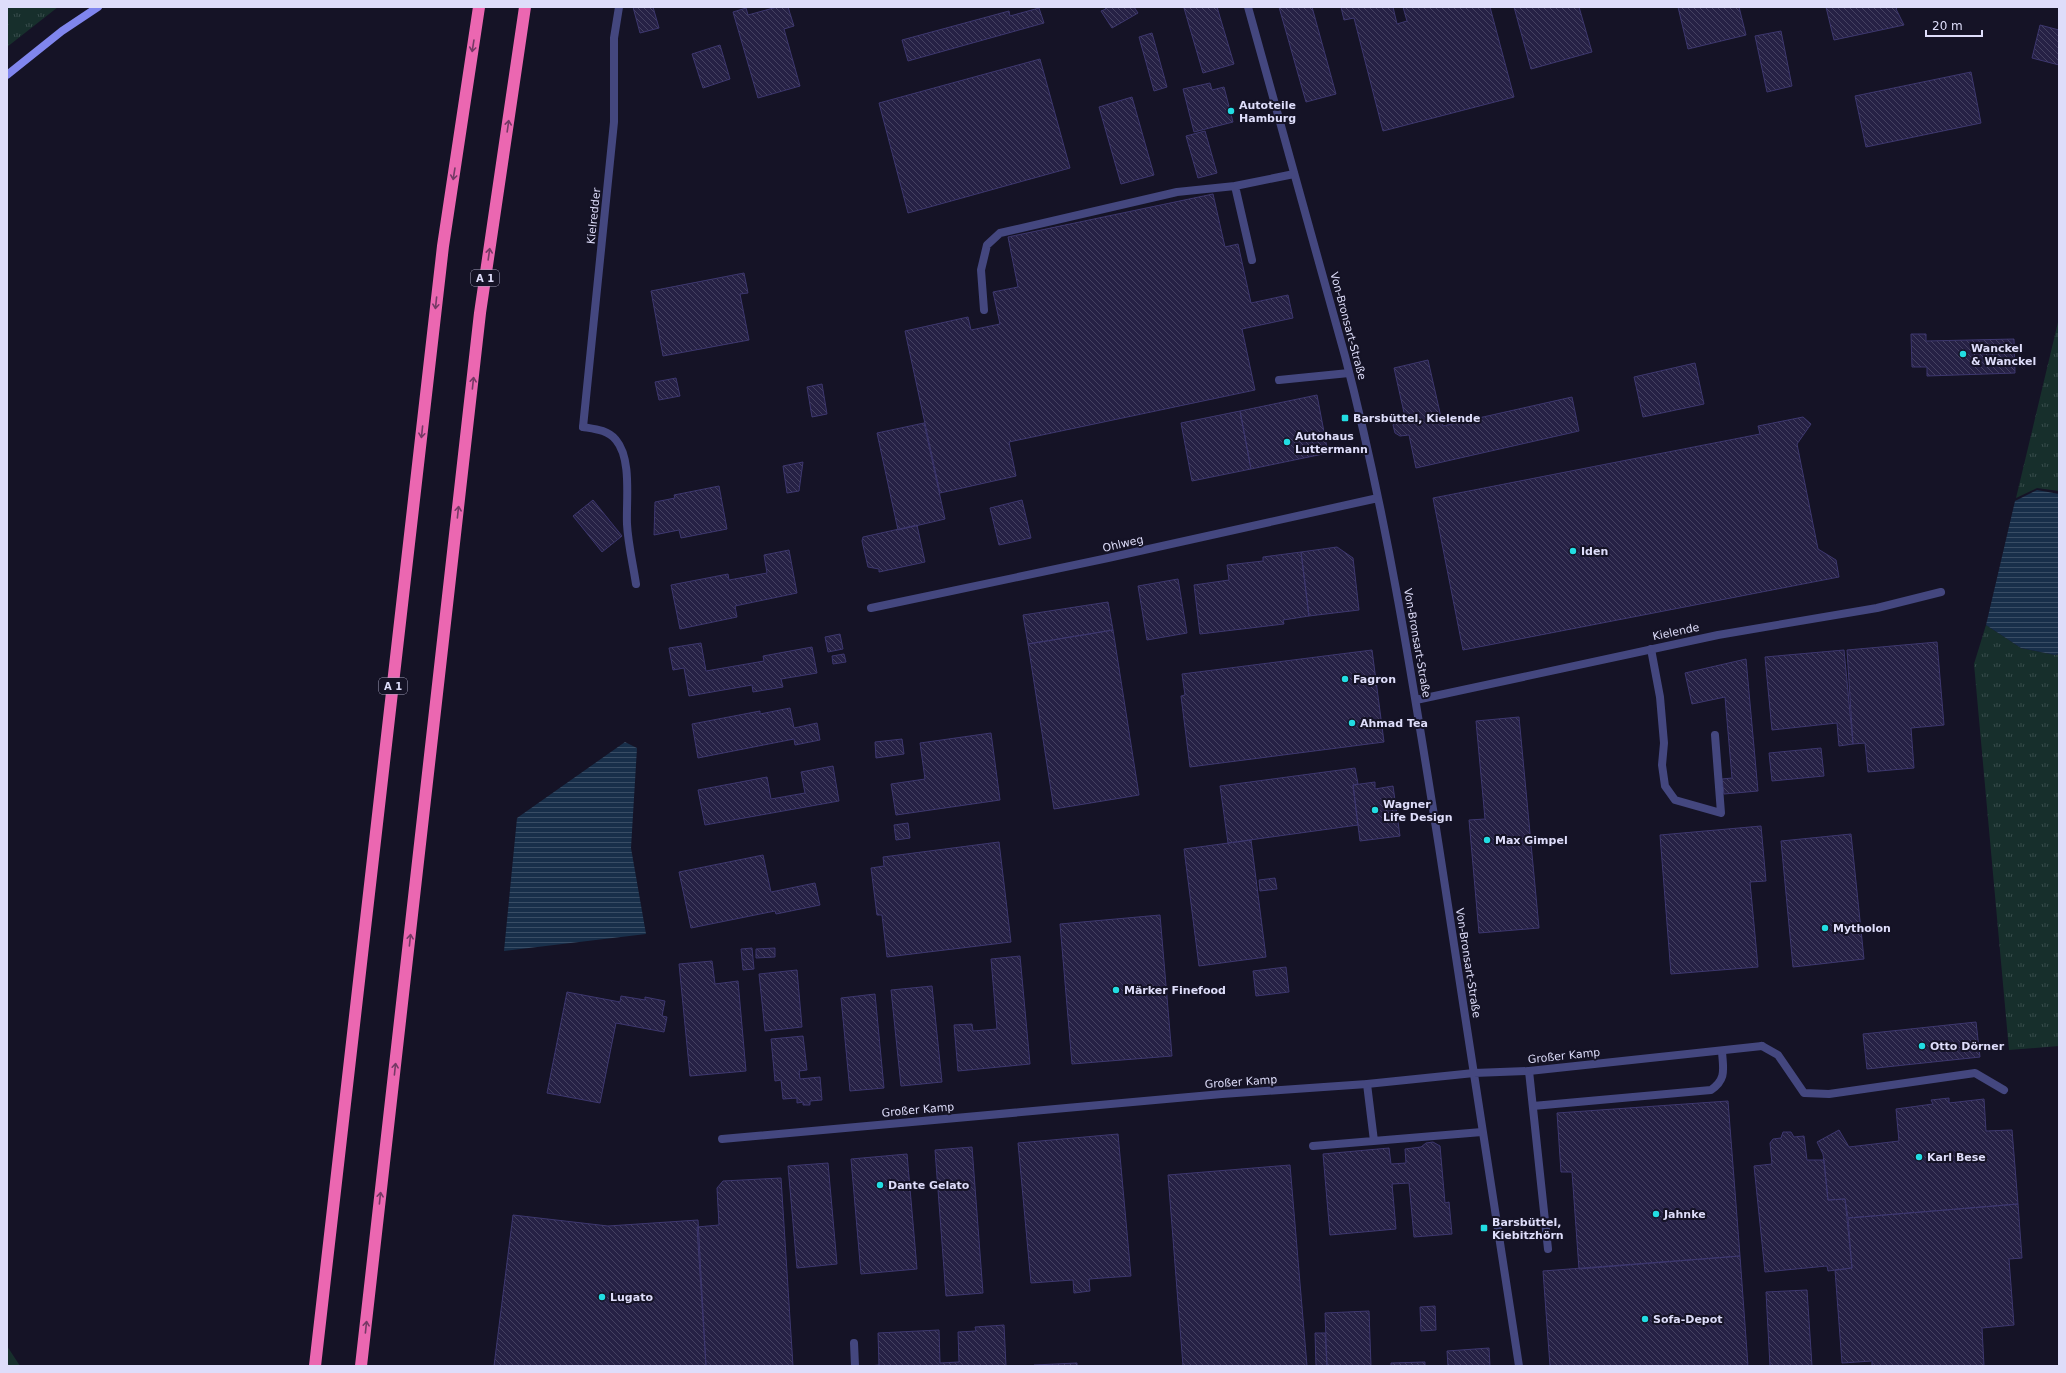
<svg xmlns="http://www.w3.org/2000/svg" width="2066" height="1373" font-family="'DejaVu Sans',sans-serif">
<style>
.grass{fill:url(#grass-tufts)}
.water{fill:url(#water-rules)}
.building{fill:url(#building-back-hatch);stroke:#3d376e}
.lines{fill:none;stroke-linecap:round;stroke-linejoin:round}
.lane{stroke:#44477f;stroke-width:8}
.street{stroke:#44477f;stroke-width:8}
.secondary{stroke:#8086ee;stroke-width:8}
.highway{stroke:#eb67b1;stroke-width:12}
.oneway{stroke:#753965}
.poi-dot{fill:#22dde2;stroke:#151326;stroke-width:1.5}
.labels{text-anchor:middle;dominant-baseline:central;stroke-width:4;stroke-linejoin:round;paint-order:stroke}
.shield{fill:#151326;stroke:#a2a0ba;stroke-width:1}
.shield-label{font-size:10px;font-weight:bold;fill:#deddfa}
.poi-label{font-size:11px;font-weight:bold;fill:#deddfa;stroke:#151326;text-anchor:start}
.street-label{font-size:11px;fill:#deddfa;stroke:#151326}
</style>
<defs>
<pattern id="grass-tufts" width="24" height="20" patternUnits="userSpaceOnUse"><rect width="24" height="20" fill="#172f2c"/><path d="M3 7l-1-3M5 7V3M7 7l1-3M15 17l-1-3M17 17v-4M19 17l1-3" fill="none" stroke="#384d4c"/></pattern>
<pattern id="water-rules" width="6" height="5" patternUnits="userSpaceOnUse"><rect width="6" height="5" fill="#182f4a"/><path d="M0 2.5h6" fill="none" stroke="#394d65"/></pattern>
<pattern id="building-back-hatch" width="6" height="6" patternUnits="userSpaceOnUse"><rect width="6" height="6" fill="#262145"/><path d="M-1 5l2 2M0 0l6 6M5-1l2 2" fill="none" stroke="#454161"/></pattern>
</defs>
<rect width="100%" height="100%" fill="#151326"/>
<path class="grass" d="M9 7H58L7 47V9Z
M2059 318V491L2037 488 2016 498Z
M1986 625 2021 648 2055 655 2059 654V1046L2009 1050 1974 664Z
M7 1346 20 1366H7Z"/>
<path class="water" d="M2037 490 2059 494V654L2055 655 2021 648 1986 625 2015 501Z
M625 742 637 748 631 848 646 934 504 951 517 818Z"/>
<path class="building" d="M633 7H653L659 28 640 33Z
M777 7H788L794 26 784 29 800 86 758 98 733 12 746 8 748 15Z
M1104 7H1134L1138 13 1112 28 1101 11 1106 9Z
M1188 7H1217L1234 64 1203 73 1184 8Z
M1279 7H1312L1336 94 1306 102Z
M1341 7H1393L1397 24 1407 21 1403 7H1490L1514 97 1383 131 1354 18 1344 20Z
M1514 7H1579L1592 52 1531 69Z
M1678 7H1739L1746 35 1688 49Z
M1826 7H1898L1896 9 1904 25 1834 40Z
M1039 8 1044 23 908 61 902 40 1009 11 1010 16Z
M2040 25 2059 30V65L2032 58Z
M1781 31 1792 86 1767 92 1755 36Z
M1152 33 1167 87 1154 91 1139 37Z
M720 45 730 79 703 88 692 54Z
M1040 59 1070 168 908 213 879 103Z
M1971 72 1981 123 1866 147 1855 96Z
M1210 83 1212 90 1224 87 1233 122 1194 132 1183 89Z
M1132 97 1154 175 1121 184 1099 107Z
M1205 131 1217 173 1198 178 1186 136Z
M1213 194 1225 247 1238 244 1251 303 1288 295 1293 318 1242 329 1255 390 1009 442 1016 476 940 493 905 331 968 317 971 330 1000 324 993 292 1018 287 1008 237Z
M744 273 748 293 740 294 749 340 663 356 651 291Z
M1911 334H1926V341L2014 339 2015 373 1927 376V367H1912Z
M1428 360 1443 426 1572 397 1579 431 1416 468 1409 435 1400 436 1395 433 1393 425 1396 420 1405 417 1394 368Z
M1695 363 1704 404 1643 417 1634 377Z
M676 378 680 396 659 400 655 382Z
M822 384 827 414 812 417 807 387Z
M1317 395 1328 453 1251 469 1240 411Z
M1240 411 1251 469 1192 481 1181 423Z
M1803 417 1811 424 1797 444 1818 549 1836 560 1839 577 1463 650 1433 498 1760 434 1758 426Z
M924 423 945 519 898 530 877 433Z
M803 462 799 491 787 493 783 466Z
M719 486 727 529 681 538 679 530 654 535 655 502 675 498 674 495Z
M593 500 622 536 602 552 573 516Z
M1022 500 1031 538 999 545 990 508Z
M917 525 925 562 879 572V569L868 567 862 541 863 537Z
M1337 547 1353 558 1359 610 1309 616 1301 552Z
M789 550 797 593 735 606 737 617 680 629 671 585 728 574 729 580 767 573 764 555Z
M1301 552 1309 616 1283 620 1284 624 1200 634 1194 585 1229 580 1227 565 1263 561V557Z
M1178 579 1187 633 1147 640 1138 586Z
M1108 602 1113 630 1028 644 1023 615Z
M1113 630 1139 795 1054 809 1028 644Z
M840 634 843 649 828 652 825 637Z
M1937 642 1944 725 1911 728 1914 768 1868 772 1865 743 1853 744 1847 650Z
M701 643 706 671 764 661 763 656 812 647 817 673 781 679 783 687 753 692 752 685 689 696 684 668 673 670 669 648Z
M1372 650 1384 742 1190 767 1181 696 1185 695 1182 674Z
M1844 650 1853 744 1839 746 1837 723 1772 730 1765 657Z
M844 654 846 662 833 664 832 656Z
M1746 659 1758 791 1724 794 1722 779 1732 778 1725 697 1692 704 1685 673Z
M790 708 794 728 817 723 820 740 795 745 794 739 698 758 692 724 760 711V714Z
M1519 717 1539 928 1479 933 1469 820 1485 819 1476 721Z
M991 733 1000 800 896 815 891 784 925 779 920 743Z
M902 739 904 754 876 758 875 742Z
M1821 748 1824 776 1772 781 1769 753Z
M833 766 839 801 705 825 698 790 767 777 771 799 805 793 801 772Z
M1355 768 1358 784 1353 785 1358 825 1228 843 1220 786Z
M1375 782V789L1393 786 1400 836 1360 841 1353 785Z
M908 823 910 838 896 840 894 825Z
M1761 826 1766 881 1750 882 1758 967 1671 974 1660 835Z
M1851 834 1864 959 1793 967 1781 841Z
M1251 840 1266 957 1199 966 1184 849Z
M999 842 1011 942 887 957 882 915H877L871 868 884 866 883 857Z
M763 855 771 892 815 883 820 905 776 914 775 911 691 928 679 872Z
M1275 878 1277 889 1260 891 1259 880Z
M1160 915 1172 1056 1072 1064 1060 924Z
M752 948 754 969 743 970 741 949Z
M775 948V957L756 958V949Z
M1020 956 1030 1064 958 1071 954 1025 972 1024 973 1031 997 1029 991 959Z
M712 961 715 984 738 981 746 1071 690 1076 679 964Z
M1286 967 1289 992 1256 996 1253 971Z
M797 970 802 1027 765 1031 759 974Z
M932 986 942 1082 901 1086 891 990Z
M567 992 620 1002 621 996 645 1000V997L665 1001 662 1016 667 1017 664 1032 616 1023 600 1103 547 1093Z
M875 994 884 1088 850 1091 841 998Z
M1976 1022 1980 1057 1867 1069 1863 1034Z
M803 1036 807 1070 799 1071 800 1079 820 1077 822 1100 810 1101V1105H803V1102L797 1103V1098L783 1099 781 1080 775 1081 771 1039Z
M1949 1098V1103L1984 1099 1986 1131 2012 1130 2018 1204 1848 1218 1845 1199 1828 1200 1823 1154 1817 1142 1839 1130 1849 1147 1899 1141 1896 1109 1933 1104 1931 1100Z
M1728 1101 1740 1256 1579 1269 1572 1172H1561L1557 1113Z
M1783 1132H1791L1794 1137 1804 1136 1807 1160H1824L1828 1200 1845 1199 1852 1268 1828 1271 1827 1266 1765 1272 1754 1166 1772 1164 1770 1143 1773 1139 1781 1138Z
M1118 1134 1131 1276 1089 1279 1090 1291 1074 1293 1073 1280 1031 1283 1018 1143Z
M1433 1142 1440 1146 1445 1203 1449 1202 1452 1234 1414 1237 1409 1183 1392 1184 1396 1229 1330 1235 1323 1154 1389 1148 1391 1164 1406 1163 1405 1149 1421 1147 1426 1143Z
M972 1147 983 1293 946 1296 935 1150Z
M907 1154 917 1269 861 1274 851 1159Z
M828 1163 837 1264 797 1268 788 1166Z
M1290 1165 1307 1366H1183L1168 1175Z
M781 1178 793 1366H706L697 1227 719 1225 717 1188 723 1181Z
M2018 1204 2022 1258 2009 1259 2014 1325 1982 1328 1984 1366H1872V1361L1842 1363 1835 1270 1852 1268 1848 1218Z
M513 1215 608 1226 698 1220 706 1366H494Z
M1740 1256 1748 1366H1550L1543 1271Z
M1807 1290 1812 1366H1770L1766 1292Z
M1435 1306 1436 1330 1421 1331 1420 1307Z
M1369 1311 1371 1366H1327L1325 1313Z
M1004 1325 1006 1366H869L879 1365 878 1333 939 1330 940 1363 959 1362 958 1332 976 1331 975 1327Z
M1315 1333H1325L1327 1366H1316Z
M1489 1348 1490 1366H1448L1447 1351Z
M1425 1362V1366H1391V1363Z
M1077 1363V1366H1034V1365Z"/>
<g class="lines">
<path class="lane" d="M1252 260 1235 186 1294 174
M984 310 981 270 987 245 1000 233 1177 192 1235 186
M1279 380 1349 373
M583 427C595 429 608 430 616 440 632 459 626 500 627 524 628 544 633 564 636 584
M1651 649 1660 697 1664 743 1662 765 1665 786 1675 800 1721 813 1715 735
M1762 1046 1778 1055 1804 1093 1829 1094 1975 1073 2004 1090
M1529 1071 1548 1249
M1367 1084 1374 1141
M1533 1106 1711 1090C1727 1079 1723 1069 1722 1051
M1313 1146 1482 1132
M854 1343 855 1366"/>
<path class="street" d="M1248 7 1345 356C1387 517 1413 682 1439 847 1465 1020 1491 1193 1519 1366
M583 427 614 122V38L619 7
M871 608 1108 558 1378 498
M1416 700 1718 635 1877 608 1941 592
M722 1139 1222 1094 1367 1084 1474 1073 1529 1071 1762 1046"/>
<path class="secondary" d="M7 75 62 31 98 7"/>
<path class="highway" d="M315 1366 443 246 479 7
M361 1366 480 313 525 7"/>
</g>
<defs><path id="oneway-shaft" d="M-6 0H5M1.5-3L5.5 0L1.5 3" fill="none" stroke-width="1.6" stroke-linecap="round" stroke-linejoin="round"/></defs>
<g class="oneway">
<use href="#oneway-shaft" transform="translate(473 46) rotate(99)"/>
<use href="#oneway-shaft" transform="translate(508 126) rotate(-82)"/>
<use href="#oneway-shaft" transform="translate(454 174) rotate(99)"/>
<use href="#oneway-shaft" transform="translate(489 254) rotate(-82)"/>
<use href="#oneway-shaft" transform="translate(436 303) rotate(96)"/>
<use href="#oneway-shaft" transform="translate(473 383) rotate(-84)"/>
<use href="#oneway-shaft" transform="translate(422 432) rotate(96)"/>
<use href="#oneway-shaft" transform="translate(458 512) rotate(-84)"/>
<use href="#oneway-shaft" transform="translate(410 940) rotate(-84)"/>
<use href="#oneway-shaft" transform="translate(395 1069) rotate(-84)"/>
<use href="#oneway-shaft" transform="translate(380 1198) rotate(-84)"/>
<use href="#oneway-shaft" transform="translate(366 1327) rotate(-84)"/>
</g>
<g class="poi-dot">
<circle cx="1231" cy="111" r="4"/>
<circle cx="1963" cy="354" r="4"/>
<rect x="1341" y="414" width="8" height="8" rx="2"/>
<circle cx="1287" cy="442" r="4"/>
<circle cx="1573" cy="551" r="4"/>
<circle cx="1345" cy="679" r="4"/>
<circle cx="1352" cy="723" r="4"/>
<circle cx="1375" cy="810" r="4"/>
<circle cx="1487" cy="840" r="4"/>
<circle cx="1825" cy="928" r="4"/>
<circle cx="1116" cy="990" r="4"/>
<circle cx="1922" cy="1046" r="4"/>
<circle cx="1919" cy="1157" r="4"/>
<circle cx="880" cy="1185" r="4"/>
<circle cx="1656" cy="1214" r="4"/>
<rect x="1480" y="1224" width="8" height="8" rx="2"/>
<circle cx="602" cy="1297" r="4"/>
<circle cx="1645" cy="1319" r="4"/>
</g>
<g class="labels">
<g class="shield">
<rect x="471" y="270" width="28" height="16" rx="3"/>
<rect x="379" y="678" width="28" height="16" rx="3"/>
</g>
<g class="shield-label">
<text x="485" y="278">A 1</text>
<text x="393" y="686">A 1</text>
</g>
<g class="poi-label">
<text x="1239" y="105">Autoteile<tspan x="1239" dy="13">Hamburg</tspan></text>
<text x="1971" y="348">Wanckel<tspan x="1971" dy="13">&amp; Wanckel</tspan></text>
<text x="1353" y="418">Barsbüttel, Kielende</text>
<text x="1295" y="436">Autohaus<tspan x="1295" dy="13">Luttermann</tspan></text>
<text x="1581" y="551">Iden</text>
<text x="1353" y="679">Fagron</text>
<text x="1360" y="723">Ahmad Tea</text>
<text x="1383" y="804">Wagner<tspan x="1383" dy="13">Life Design</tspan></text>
<text x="1495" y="840">Max Gimpel</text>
<text x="1833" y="928">Mytholon</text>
<text x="1124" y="990">Märker Finefood</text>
<text x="1930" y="1046">Otto Dörner</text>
<text x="1927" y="1157">Karl Bese</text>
<text x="888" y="1185">Dante Gelato</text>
<text x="1664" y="1214">Jahnke</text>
<text x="1492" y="1222">Barsbüttel,<tspan x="1492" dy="13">Kiebitzhörn</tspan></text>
<text x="610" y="1297">Lugato</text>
<text x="1653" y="1319">Sofa-Depot</text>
</g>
<g class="street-label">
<text transform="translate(594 216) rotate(-84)">Kielredder</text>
<text transform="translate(1348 326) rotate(75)">Von-Bronsart-Straße</text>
<text transform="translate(1123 544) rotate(-13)">Ohlweg</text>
<text transform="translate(1676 632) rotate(-12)">Kielende</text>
<text transform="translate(1417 643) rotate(80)">Von-Bronsart-Straße</text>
<text transform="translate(1468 963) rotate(81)">Von-Bronsart-Straße</text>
<text transform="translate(1564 1056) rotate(-6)">Großer Kamp</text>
<text transform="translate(1241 1082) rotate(-4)">Großer Kamp</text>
<text transform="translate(918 1110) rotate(-5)">Großer Kamp</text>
</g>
</g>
<rect width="2066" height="1373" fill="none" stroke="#deddfa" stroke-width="16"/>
<path d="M1926 30v6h56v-6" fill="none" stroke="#deddfa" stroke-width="2"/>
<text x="1932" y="30" font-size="12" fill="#deddfa" stroke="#151326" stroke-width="3" paint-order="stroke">20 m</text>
</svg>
